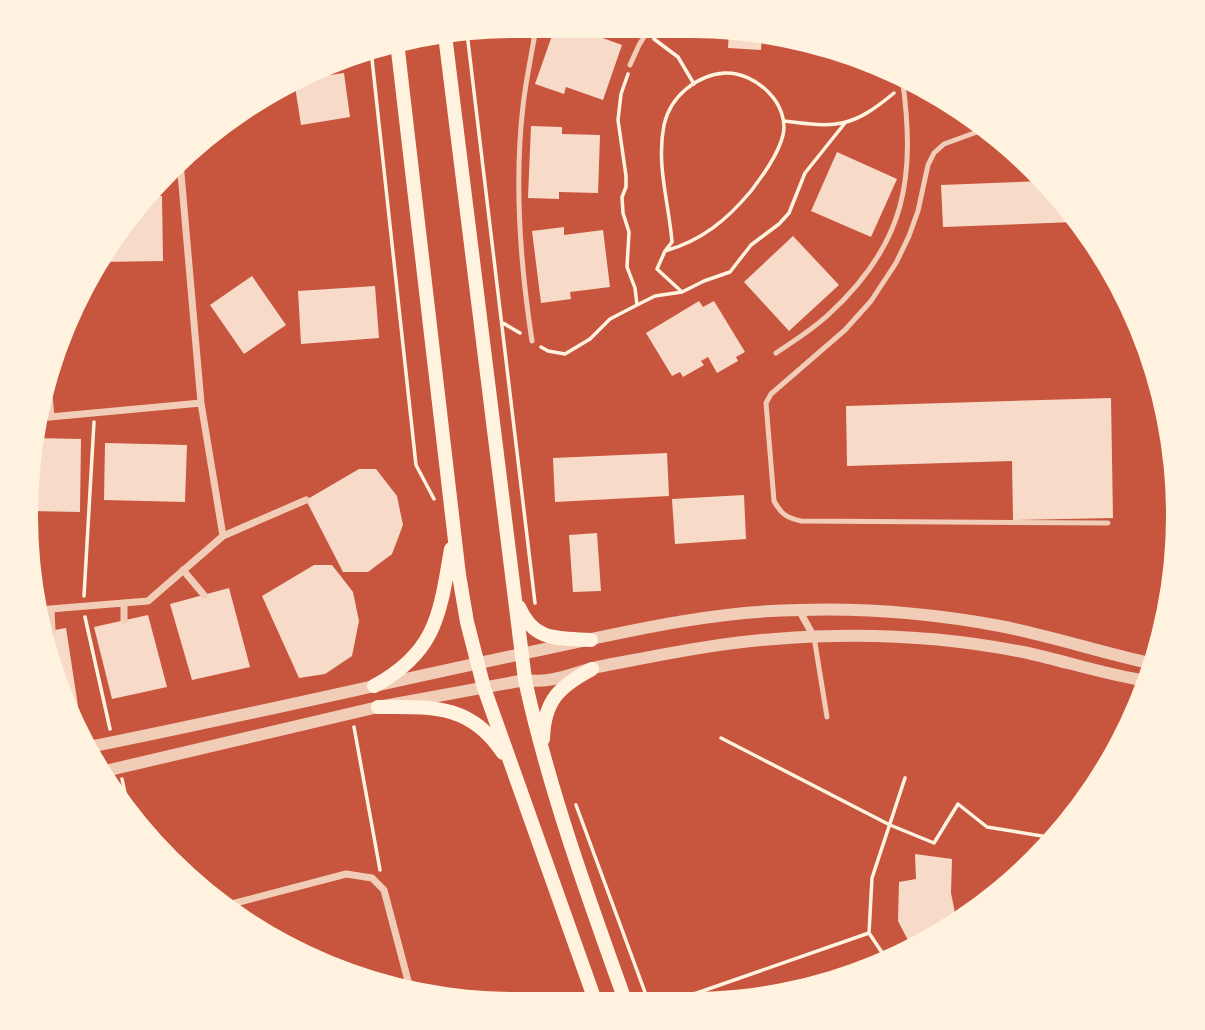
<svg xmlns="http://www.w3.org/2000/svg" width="1205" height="1030" font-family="Lora,serif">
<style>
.building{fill:#f7dbc8}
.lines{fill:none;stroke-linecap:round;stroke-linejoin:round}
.path{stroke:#fff3e0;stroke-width:3.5}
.service{stroke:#f1ccb7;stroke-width:5}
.minor{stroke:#f1ccb7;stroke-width:7}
.tertiary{stroke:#f1ccb7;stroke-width:12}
.secondary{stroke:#fff3e0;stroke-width:14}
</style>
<rect width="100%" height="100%" fill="#c8553d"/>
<path class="building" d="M555 27 587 28 586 32 622 45 603 100 566 87 564 94 535 84Z
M729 30H753L769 35 762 36 761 50 728 48Z
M344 73 350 117 301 125 294 80Z
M531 126 562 127V134L600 135 598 193 559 192V199L528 198Z
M837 152 897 179 871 237 811 211Z
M1045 181 1058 193 1075 217V222L943 227 941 185Z
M150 196H162L163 261 99 262 109 243Z
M564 227V235L603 230 610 287 570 292 571 299 541 303 532 231Z
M793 236 839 285 789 331 744 282Z
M252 276 286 325 244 354 210 305Z
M375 286 379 338 301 344 298 291Z
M699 301 703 307 714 301 745 352 736 357 738 361 717 373 708 357 701 361 704 365 683 377 680 372 672 376 646 333Z
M1111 398 1113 518 1013 520 1012 461 847 466 846 406Z
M34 438 81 439 80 512 30 511V452Z
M105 443 187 445 185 502 104 500Z
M667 453 669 496 555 502 553 458Z
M359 469H376L397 496 403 525 392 554 368 572H343L306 500Z
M744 495 746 539 675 544 672 499Z
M597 533 601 591 573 592 569 535Z
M314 565H332L353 592 359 621 352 656 325 674 299 678 262 596Z
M229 588 250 667 192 680 170 604Z
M148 615 167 687 112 699 94 627Z
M66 628 78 706 70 708 52 672 43 632Z
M915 854 952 859 951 893 956 918 959 921 935 938 912 948 898 921 899 882 916 879Z"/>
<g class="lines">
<path class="path" d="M467 33 535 603
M654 39 678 57 694 84
M371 50 416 465 434 499
M628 74 621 94 618 120 626 176V187L622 197 623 213 629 232 627 267 635 288 637 305
M784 121C837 128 852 128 894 93
M665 251C701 241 727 220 751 191 763 175 778 155 783 135 790 104 756 72 725 73 696 75 670 97 664 125 656 165 669 203 672 242L665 251 657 269 682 292
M503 323 520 333
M541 347 548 351 565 354 590 339 610 319 637 305 655 296 682 292 704 281 730 272 751 245 779 224 789 213 805 173 845 123
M84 596 94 422
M85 617 110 729
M354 727 380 870
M721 738 890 825 934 843 958 804 987 827 1054 838
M122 779 129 811
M576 805 649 1003
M887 960 869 933 872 878 905 778
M668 1003 869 933"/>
<path class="service" d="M634 28 646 33
M630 65 639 45 649 29
M988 128 944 144 934 153 928 165 918 211 909 236 896 263 871 301 845 330 771 394 766 403 774 501C781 514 787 518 801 521L1108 523
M532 341C520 263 514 184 523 106 526 79 532 53 536 27
M776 353C794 341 813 329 828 315 907 243 916 177 902 76
M49 383 52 417
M814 637 827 717"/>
<path class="minor" d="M39 418 201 403
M223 536 306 500
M183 570 204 595
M124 603V620
M51 609 52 631
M38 610 148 601 223 536 201 403 180 162
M799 610 814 637
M224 906 346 874 372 878 384 890 411 992"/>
<path class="tertiary" d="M89 747C235 718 380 684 526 653 616 634 707 611 800 610 866 608 935 614 1000 626 1052 636 1102 653 1154 664
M101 772 378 707 525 680C551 684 572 673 597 667 656 656 716 643 775 639 860 632 945 636 1028 653 1068 662 1107 675 1147 681"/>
<path class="secondary" d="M445 35 525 680C549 790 588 897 626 1003
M397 42 459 575 467 622 484 688 596 1003
M519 607C534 642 558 638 591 640
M374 686C437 652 440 613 451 549
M378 707C431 707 470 703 503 753
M543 739C544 700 560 686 592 669"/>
</g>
<path d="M0 0H1205V1030H0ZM514 38H690A476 476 0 0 1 1166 514V516A476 476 0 0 1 690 992H514A476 476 0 0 1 38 516V514A476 476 0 0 1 514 38Z" fill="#fff3e0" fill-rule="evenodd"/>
</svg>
